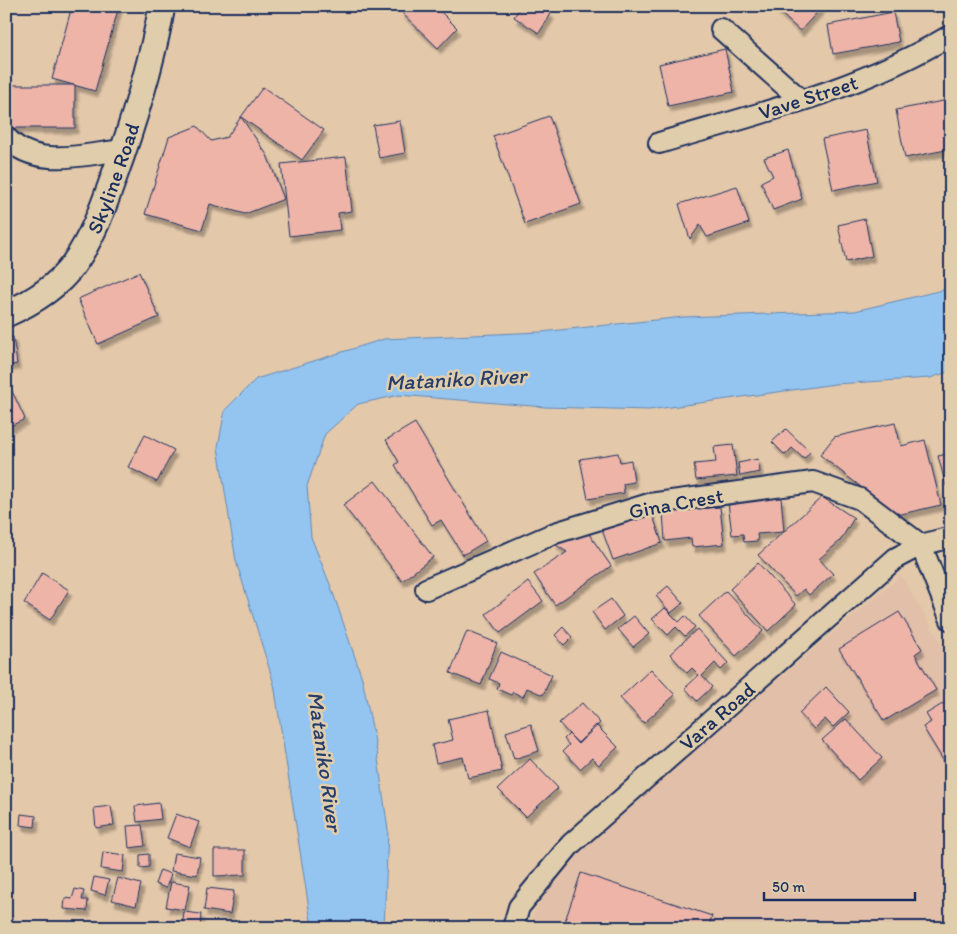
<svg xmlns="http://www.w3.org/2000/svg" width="957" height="934" font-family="Itim,sans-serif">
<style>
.built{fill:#e2bfa8}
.water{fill:#94c5f0;stroke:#6489b6}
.building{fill:#eeb4a8;stroke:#1b2f5e;filter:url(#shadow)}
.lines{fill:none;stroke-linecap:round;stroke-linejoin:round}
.minor-casing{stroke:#1b2f5e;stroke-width:24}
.tertiary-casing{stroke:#1b2f5e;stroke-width:29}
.minor{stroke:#e0cdab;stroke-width:20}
.tertiary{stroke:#e0cdab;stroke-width:25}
.labels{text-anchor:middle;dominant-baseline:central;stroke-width:5;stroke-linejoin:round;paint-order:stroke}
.street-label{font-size:21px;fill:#1b2f5e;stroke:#e0cdab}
.water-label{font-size:22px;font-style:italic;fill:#273e6d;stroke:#e0cdab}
</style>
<defs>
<filter id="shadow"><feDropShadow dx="3" dy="5.5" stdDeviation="1" flood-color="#0004"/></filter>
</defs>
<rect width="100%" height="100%" fill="#e3c8aa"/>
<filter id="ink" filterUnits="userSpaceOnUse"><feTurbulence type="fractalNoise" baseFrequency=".02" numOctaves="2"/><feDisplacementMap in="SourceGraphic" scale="10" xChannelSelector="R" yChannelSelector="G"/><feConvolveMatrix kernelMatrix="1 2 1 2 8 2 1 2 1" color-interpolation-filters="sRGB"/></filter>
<g filter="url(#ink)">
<path class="built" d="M901 576 951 660V928H528L540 901 577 848Z"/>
<path class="water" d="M951 288V371L930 378 835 384 649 410 545 407 399 395 358 404 325 434 307 486 311 537 331 587 362 678 377 752 388 830 384 928H312L274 684 236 561 218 447 225 410 256 379 384 339 541 332 684 317 855 311Z"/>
<path class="building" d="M72 6H119L95 91 52 79Z
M410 6H435L457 28 438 48 400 11Z
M521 6H539L551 14 539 33 514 17Z
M778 6H823L800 31 776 9Z
M893 12 899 42 833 54 828 25Z
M725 49 734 92 668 106 659 64Z
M6 85H75V128H6Z
M263 87 324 130 302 160 241 117Z
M948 100 951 115V149L905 158 896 110Z
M549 116 581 204 525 224 493 136Z
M241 117 267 155 284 199 245 214 210 204 202 230 145 214 169 137 197 126 211 141 227 137Z
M400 121 405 153 379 158 373 125Z
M866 130 877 181 833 190 822 139Z
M788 150 802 199 773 210 761 182 773 176 764 158Z
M346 157 352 211 338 213 340 230 289 236 281 164Z
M737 186 749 223 707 237 700 225 690 239 679 204Z
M865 219 872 256 846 262 838 225Z
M139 272 159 317 98 344 78 299Z
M13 337 17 364 6 366V338Z
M12 391 25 419 6 428V394Z
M415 423 486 541 463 555 441 520 432 525 395 465 399 462 386 440Z
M895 423 901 446 925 440 941 505 897 515 820 455 834 437Z
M786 429 810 452 804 459 792 448 785 455 772 442Z
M951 432V447L948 448 945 433Z
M145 435 174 450 157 482 128 467Z
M733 445 737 476 696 480 694 464 716 462 714 447Z
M618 453 620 462 631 460 634 482 623 484 624 493 588 499 580 459Z
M951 453V484L946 486 938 456Z
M758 459 760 472 740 476 738 463Z
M375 481 433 557 402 581 343 505Z
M781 497 784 532 757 534 758 541 744 542 743 534 732 535 728 502Z
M822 497 854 518 840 541 819 559 833 574 809 595 804 589 796 596 758 555Z
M720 507 724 544 692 547 691 538 665 541 663 512Z
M651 510 662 543 613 560 601 527Z
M582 524 611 566 555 605 534 574 567 552 554 544Z
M758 563 796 605 768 631 730 589Z
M42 573 69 590 50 620 24 603Z
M528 582 543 601 500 633 486 614Z
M668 586 683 603 671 613 656 596Z
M726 591 763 631 736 656 699 616Z
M611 599 623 616 605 630 592 612Z
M665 608 679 622 685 616 695 627 685 636 676 627 668 635 652 619Z
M899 612 922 649 915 654 936 690 884 721 839 649Z
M634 616 649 634 633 647 618 629Z
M563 627 572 637 564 645 555 635Z
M697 629 728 663 721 670 715 663 702 676 712 687 697 701 685 688 699 675 692 668 687 673 670 654Z
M467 631 497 643 481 685 450 673Z
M501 652 552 675 543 695 527 688 523 697 513 692 511 695 497 689 499 683 489 679Z
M651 669 675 695 644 723 620 698Z
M826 687 849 712 833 727 825 719 814 729 799 713Z
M949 700 951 703V773L923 727 931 722 926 714Z
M582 703 600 723 578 744 559 723Z
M489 710 502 771 468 778 463 757 436 763 432 745 453 740 448 719Z
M846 719 882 758 858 780 822 740Z
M531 724 539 751 514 759 506 732Z
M596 725 618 747 599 765 592 758 580 769 563 751 569 745 564 739 569 734 578 743Z
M530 759 558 788 526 817 498 789Z
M159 803 161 819 137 822 135 806Z
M111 806 114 825 96 828 94 808Z
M21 814 36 816 35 827 20 825Z
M176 814 199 822 190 847 167 838Z
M142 825 145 846 129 848 127 826Z
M214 850H245V875L214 876Z
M103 852 125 855 123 872 101 869Z
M174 853 200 857 197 875 171 871Z
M149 854V867L140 868V855Z
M160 870 171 874 166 888 155 884Z
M581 873 712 916 708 928H574L564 924Z
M94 877 109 880 105 895 91 891Z
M118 878 141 884 136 906 112 900Z
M171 882 190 885 185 910 166 907Z
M207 888 234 891 230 914 204 910Z
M75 889 84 891 82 900H88L87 911 64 909 65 898 72 899Z
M184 912 201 914 200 928H182Z"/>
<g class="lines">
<g class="minor-casing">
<path id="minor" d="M721 29 801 100
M6 137C35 170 85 154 123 150
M659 143C760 113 859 90 951 35
M426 589 555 533 649 504 813 482 860 499 921 545 951 620
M513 928 519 907 571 844 896 558 921 545 951 537"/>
</g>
<g class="tertiary-casing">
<g id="tertiary">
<path id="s1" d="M6 314C31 303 57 287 73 265 96 233 108 193 121 157 138 107 153 58 162 6"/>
</g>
</g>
<use href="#minor" class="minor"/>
<use href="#tertiary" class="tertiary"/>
</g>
</g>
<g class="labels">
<g class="street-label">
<text transform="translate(808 97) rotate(-18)">Vave Street</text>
<text stroke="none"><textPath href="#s1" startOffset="180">Skyline Road</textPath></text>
<text transform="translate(676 503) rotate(-10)">Gina Crest</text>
<text transform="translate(717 716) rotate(-41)">Vara Road</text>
</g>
<g class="water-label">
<text transform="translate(456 379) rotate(-3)">Mataniko River</text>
<text transform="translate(325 761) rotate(82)">Mataniko River</text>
</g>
</g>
<rect width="957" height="934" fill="none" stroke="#e0cdab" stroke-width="25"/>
<rect x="12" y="12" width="932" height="909" fill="none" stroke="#1b2f5e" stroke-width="2" filter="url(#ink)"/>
<path d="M764 892v8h151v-8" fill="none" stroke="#1b2f5e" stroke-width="2.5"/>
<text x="772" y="892" font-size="15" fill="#1b2f5e" stroke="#e0cdab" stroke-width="4" paint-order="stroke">50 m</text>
</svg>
